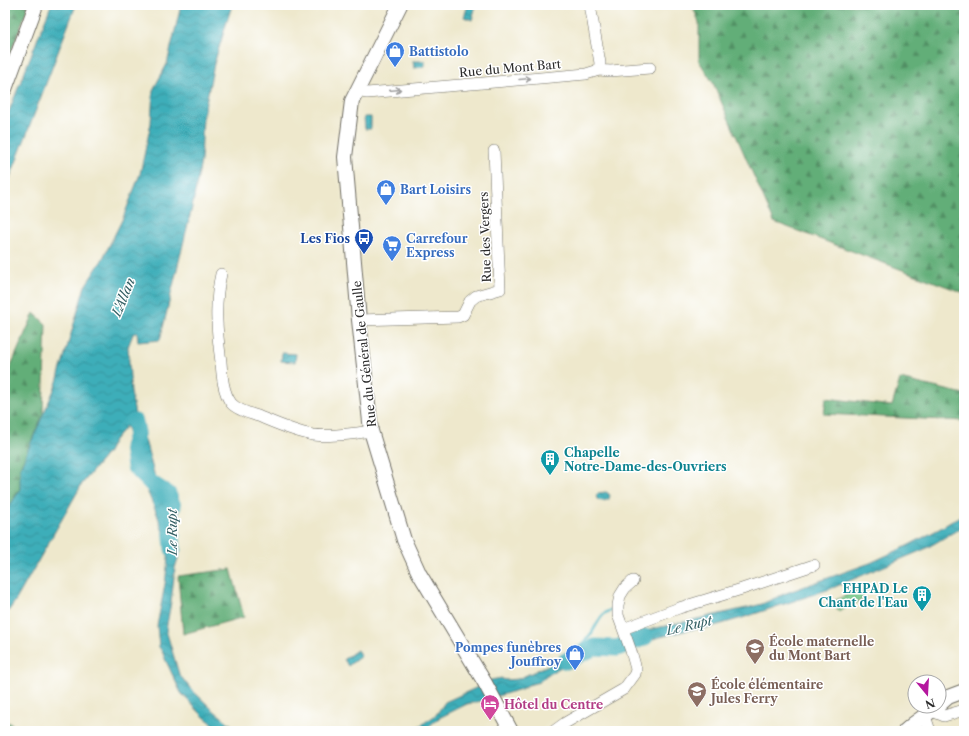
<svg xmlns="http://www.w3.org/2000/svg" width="969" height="736" font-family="'Libre Caslon Text',serif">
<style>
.forest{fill:url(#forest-firs);stroke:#466c52}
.park{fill:url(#park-dots);stroke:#527a5c}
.water{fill:url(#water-waves);stroke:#346c72}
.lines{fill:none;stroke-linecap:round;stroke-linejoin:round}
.stream{stroke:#3eaeb9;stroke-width:3}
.river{stroke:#3eaeb9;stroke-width:17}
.minor-casing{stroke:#6f6d63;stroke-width:12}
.major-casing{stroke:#6f6d63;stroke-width:16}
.minor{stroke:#fff;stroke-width:11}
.major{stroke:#fff;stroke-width:14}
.oneway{stroke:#a0a0a0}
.labels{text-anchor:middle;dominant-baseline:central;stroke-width:3;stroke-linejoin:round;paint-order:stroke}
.shop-label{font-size:12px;font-weight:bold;fill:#366cbe;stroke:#fff;text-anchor:start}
.street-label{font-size:12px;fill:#2b2b2b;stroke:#fff}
.transit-label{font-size:12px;font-weight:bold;fill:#164399;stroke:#fff;text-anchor:end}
.culture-label{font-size:12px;font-weight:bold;fill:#0d838f;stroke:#fff;text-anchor:start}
.education-label{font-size:12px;font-weight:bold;fill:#785e54;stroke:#fff;text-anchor:start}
.hotel-label{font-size:12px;font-weight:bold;fill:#b23c85;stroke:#fff;text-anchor:start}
.water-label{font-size:13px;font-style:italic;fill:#335f64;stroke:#fff}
</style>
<defs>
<pattern id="forest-firs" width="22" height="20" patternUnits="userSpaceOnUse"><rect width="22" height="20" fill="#62ae78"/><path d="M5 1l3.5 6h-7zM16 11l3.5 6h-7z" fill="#518e63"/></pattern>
<pattern id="park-dots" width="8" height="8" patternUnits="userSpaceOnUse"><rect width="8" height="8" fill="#78ca8c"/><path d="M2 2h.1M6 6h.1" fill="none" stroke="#63a473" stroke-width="1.8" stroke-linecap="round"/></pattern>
<pattern id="water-waves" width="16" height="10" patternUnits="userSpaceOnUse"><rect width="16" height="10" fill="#3eaeb9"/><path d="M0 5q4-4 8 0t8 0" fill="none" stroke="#348e97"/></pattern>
</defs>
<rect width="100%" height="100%" fill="#fff"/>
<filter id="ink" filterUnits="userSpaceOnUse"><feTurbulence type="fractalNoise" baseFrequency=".025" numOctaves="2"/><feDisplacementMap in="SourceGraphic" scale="8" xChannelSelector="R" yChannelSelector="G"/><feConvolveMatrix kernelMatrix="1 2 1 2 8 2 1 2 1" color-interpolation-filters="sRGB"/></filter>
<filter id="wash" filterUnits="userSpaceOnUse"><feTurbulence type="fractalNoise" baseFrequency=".012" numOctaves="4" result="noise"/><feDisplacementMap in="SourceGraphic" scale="16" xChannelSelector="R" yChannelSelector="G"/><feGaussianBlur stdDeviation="0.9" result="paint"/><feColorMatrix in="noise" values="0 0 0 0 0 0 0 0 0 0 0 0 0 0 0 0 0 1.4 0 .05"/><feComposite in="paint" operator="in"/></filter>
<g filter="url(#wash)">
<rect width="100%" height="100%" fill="#eee8cc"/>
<path class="forest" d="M5 5H29L5 67Z
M692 5H964V293L774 222 713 83 699 61V22Z
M34 313 46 324 43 414 20 468V490L5 513V379Z
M900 379 964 394V421L824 414 826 398 892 406Z
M231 569 244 617 183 634 178 576Z
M5 721 12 724 17 731H5Z"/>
<path class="park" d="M859 589 864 599 838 611 834 601Z"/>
<path class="water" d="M51 5H76L5 191V121Z
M181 5H232L214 64 203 117 201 161 193 203 160 340 138 342 137 332 133 334 128 347 131 392 135 415 144 436 155 477 170 524 178 541 179 555 175 568 171 602 166 630 179 674 190 688 212 709 239 731H223L221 730 204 717 181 693 166 661 162 651 159 647 157 626 165 584 169 550 157 514 148 493 136 450 126 426 114 440 108 452 82 484 16 600 5 616V513L20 490V468L56 385 85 286 102 260 123 218 140 174 151 123 153 90 167 64Z
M468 5H476L472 20 464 17Z
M413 61H425V67L414 68Z
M364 117H371V129H365Z
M282 353 296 354 295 362 281 361Z
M606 492 608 493 610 495 609 499C606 501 600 502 597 499L596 495 598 493Z
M964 514V526L925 549 830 589 742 618 707 628 688 630 656 638 632 647V638L652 629 751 607 762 604 786 593 870 563 907 546 939 529Z
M584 646 588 655 572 661 547 675 539 682 528 685 521 689 481 701 467 704 439 718 423 731H408L415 729 436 715 445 702 478 687 491 680 502 678V679L506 680 518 679 557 661Z
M357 650 361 656 348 666 344 659Z"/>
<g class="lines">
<path class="stream" d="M578 653C581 645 586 640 591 634 598 624 600 612 614 609"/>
<path class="river" d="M135 422 137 432 132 447 135 467 152 484 168 494 173 506 170 515 173 549
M566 661 595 647 617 648 645 637"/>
</g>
</g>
<g filter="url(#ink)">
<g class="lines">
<g class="minor-casing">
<path id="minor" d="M599 70 610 71 650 68
M357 91 367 93 586 74 599 70 600 63 590 5
M221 274C214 304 217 333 221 362 222 376 223 392 231 403 236 409 251 414 258 416 275 423 295 432 313 435 332 437 352 434 371 431
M359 320 458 317 463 315 470 301 476 296 500 289 494 151
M623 629 679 608 742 589 814 565
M932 711 944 716 964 710
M925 716 930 731
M554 731 565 723 624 689 635 674 636 669 631 651 618 615V605L620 596 625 588 633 581"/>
</g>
<g class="major-casing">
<path id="major" d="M400 5 352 101 345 157 359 320 371 431 404 540 419 573 485 683 511 731
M5 89 36 5
M939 705 948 697 964 691
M905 731 912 725 938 706"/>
</g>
<use href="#minor" class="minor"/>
<use href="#major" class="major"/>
</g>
<defs><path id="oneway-shaft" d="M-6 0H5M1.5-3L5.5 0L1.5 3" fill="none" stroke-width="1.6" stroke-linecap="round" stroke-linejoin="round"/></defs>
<g class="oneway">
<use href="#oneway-shaft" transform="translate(525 79) rotate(-5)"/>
<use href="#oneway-shaft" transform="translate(395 90) rotate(-5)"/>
</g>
</g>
<defs>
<g id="shop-pin" transform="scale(1)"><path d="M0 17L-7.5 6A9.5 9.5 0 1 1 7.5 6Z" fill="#3f7fe0" stroke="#fff"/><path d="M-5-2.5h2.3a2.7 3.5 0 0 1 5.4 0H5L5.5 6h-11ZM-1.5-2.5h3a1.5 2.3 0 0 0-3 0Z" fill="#fff"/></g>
<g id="bus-pin" transform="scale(1)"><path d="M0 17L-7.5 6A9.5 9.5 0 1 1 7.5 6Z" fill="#1a4fb4" stroke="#fff"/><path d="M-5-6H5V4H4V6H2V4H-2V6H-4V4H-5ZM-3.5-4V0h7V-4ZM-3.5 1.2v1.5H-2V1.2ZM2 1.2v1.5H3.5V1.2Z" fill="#fff"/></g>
<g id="supermarket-pin" transform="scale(1)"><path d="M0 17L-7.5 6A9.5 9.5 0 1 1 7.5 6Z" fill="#3f7fe0" stroke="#fff"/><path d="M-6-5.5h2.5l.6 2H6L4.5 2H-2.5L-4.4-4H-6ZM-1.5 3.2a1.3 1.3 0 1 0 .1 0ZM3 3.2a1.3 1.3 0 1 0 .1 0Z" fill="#fff"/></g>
<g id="building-pin" transform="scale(1)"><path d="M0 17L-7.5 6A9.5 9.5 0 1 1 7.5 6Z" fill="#0f9aa8" stroke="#fff"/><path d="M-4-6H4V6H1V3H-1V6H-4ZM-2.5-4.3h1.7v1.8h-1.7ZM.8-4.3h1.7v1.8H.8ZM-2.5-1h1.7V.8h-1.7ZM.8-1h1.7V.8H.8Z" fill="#fff"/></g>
<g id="school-pin" transform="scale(1)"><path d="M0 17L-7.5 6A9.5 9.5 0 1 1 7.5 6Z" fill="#8d6e63" stroke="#fff"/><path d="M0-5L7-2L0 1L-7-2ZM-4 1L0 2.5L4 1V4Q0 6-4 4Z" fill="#fff"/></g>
<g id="hotel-pin" transform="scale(1)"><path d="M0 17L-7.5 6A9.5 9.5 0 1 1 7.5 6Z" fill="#d1479c" stroke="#fff"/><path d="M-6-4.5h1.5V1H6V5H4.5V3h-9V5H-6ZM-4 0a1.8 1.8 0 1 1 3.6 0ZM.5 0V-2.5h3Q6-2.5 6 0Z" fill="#fff"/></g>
</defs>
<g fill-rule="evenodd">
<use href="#shop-pin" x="395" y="51"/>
<use href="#shop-pin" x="386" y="189"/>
<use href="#bus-pin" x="364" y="238"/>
<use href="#supermarket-pin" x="392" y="245"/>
<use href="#building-pin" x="550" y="459"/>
<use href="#building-pin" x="922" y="595"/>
<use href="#school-pin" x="755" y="648"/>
<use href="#shop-pin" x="575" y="654"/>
<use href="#school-pin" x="697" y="691"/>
<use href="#hotel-pin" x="490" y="704"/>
</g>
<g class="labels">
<g class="shop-label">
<text x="409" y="51">Battistolo</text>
<text x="400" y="189">Bart Loisirs</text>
<text x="406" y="238">Carrefour<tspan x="406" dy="14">Express</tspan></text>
<text x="561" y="647" text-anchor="end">Pompes funèbres<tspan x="561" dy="14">Jouffroy</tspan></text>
</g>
<g class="street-label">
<text transform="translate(510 68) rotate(-5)">Rue du Mont Bart</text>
<text transform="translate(485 237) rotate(-92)">Rue des Vergers</text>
<text transform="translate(364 354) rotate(-96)">Rue du Général de Gaulle</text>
</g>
<g class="transit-label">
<text x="350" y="238">Les Fios</text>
</g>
<g class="culture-label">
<text x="564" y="452">Chapelle<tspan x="564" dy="14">Notre-Dame-des-Ouvriers</tspan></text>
<text x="908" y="588" text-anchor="end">EHPAD Le<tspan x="908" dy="14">Chant de l'Eau</tspan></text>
</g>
<g class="education-label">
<text x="769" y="641">École maternelle<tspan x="769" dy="14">du Mont Bart</tspan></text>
<text x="711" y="684">École élémentaire<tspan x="711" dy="14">Jules Ferry</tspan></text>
</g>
<g class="hotel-label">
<text x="504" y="704">Hôtel du Centre</text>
</g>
<g class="water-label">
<text transform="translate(123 297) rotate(-68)">L'Allan</text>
<text transform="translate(172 532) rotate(-90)">Le Rupt</text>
<text transform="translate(689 625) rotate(-13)">Le Rupt</text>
</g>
</g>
<rect width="969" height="736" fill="none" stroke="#fff" stroke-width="20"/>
<g transform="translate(927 694) rotate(162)"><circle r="19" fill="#ffffff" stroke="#aaaaaa"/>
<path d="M0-3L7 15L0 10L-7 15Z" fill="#b5179e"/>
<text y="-6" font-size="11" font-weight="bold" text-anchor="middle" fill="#2b2b2b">N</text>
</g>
</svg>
